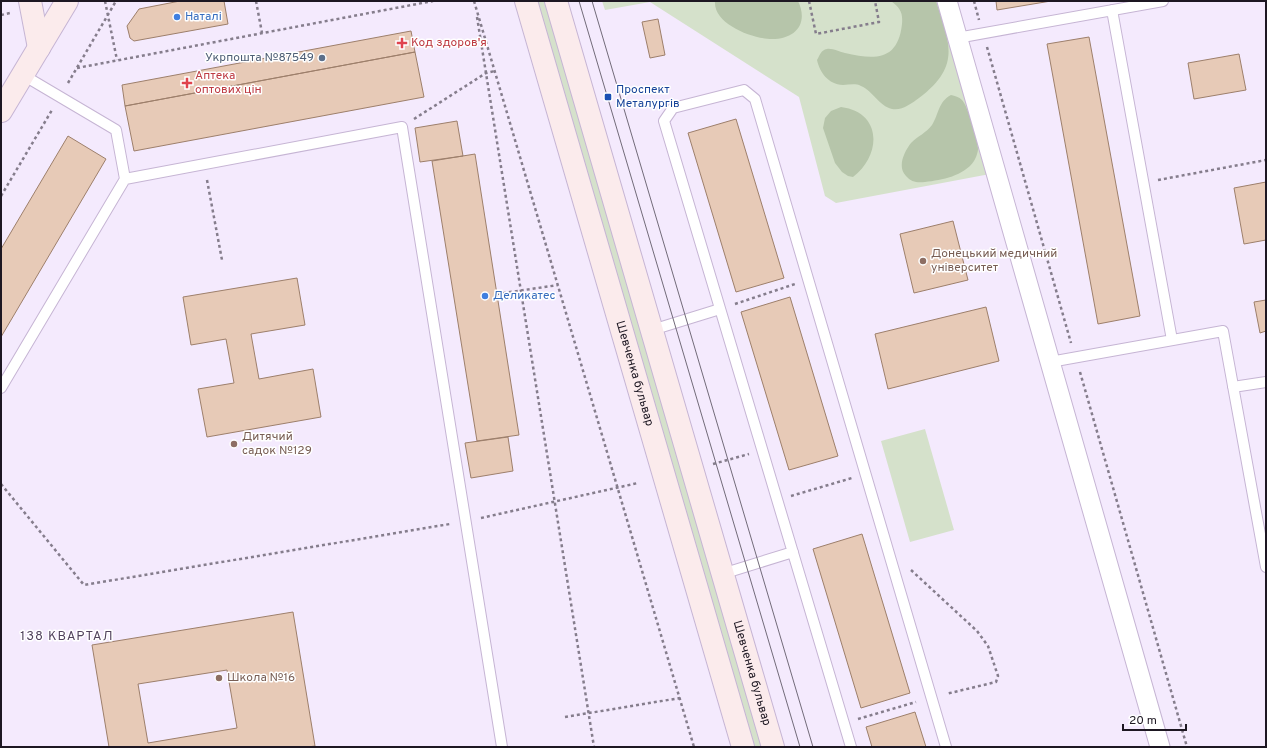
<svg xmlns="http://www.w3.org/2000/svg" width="1267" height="748" font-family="Overpass,sans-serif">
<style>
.green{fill:#d5e1cb}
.forest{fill:#b6c5aa}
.building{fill:#e7cab7;stroke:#9d7f6b;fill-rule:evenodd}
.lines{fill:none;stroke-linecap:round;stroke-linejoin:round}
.lane-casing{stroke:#c6b5d4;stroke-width:12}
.street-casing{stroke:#c6b5d4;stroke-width:21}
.secondary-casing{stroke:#c6b5d4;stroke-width:24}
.path{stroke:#857d8c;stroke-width:2.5;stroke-dasharray:3 3;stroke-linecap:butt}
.lane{stroke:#fff;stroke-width:10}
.street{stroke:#fff;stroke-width:19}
.secondary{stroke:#fbebec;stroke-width:22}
.tram{stroke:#726b79;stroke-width:1}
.shop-dot{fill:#3f7fe0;stroke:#fff;stroke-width:1.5}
.health-dot{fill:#e0444e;stroke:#fff;stroke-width:1.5}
.service-dot{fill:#5c6f8a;stroke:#fff;stroke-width:1.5}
.transit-dot{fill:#1a4fb4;stroke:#fff;stroke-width:1.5}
.education-dot{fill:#8d6e63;stroke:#fff;stroke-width:1.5}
.labels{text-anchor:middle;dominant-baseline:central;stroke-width:3;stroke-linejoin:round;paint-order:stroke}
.shop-label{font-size:12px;fill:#366cbe;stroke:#fff;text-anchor:start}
.health-label{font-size:12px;fill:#be3a42;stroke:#fff;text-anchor:start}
.service-label{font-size:12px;fill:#4e5e75;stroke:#fff;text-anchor:end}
.transit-label{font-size:12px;fill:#164399;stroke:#fff;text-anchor:start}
.education-label{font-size:12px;fill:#785e54;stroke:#fff;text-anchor:start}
.street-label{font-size:12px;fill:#1d1722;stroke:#fff}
.neighbourhood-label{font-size:13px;letter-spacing:1px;fill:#52435d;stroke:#fff}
</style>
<rect width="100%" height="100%" fill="#f4eafd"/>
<path class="green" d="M536 1H546L763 747H753Z
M602 1H941L990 174 836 203 825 196 799 97 650 2 605 10Z
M925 429 954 530 910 542 881 441Z"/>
<path class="forest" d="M715 1H798C809 24 795 39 772 39 753 39 713 24 715 1Z
M891 1H936C950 44 961 66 919 98 912 103 902 111 892 109 879 106 873 91 861 86 855 83 849 85 843 85 828 84 820 73 817 60 820 55 821 50 827 49 832 48 840 52 845 53 875 60 898 61 902 24 903 12 900 8 891 1Z
M951 95C955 96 959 97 962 100 968 106 978 140 978 149 978 152 976 158 974 161 964 176 942 180 925 182 917 183 911 182 906 176 897 167 904 152 911 143 918 136 926 133 932 125 939 114 938 102 951 95Z
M841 107C882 112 882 155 853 177L848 176 842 172 835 163 823 128 825 118 831 111Z"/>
<path class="building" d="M180 1H224L228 24 134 41 130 38 127 26 139 9Z
M996 1H1051L997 10Z
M658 19 665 55 650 58 642 22Z
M411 31 415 52 125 106 122 85Z
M1089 37 1140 316 1098 324 1047 44Z
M415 52 424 97 134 151 125 106Z
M1239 54 1246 90 1194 99 1188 63Z
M736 119 784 278 736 292 688 133Z
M457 121 463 156 420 162 415 128Z
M68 136 106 159 1 337V249Z
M475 154 519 435 477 441 432 161Z
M1266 182V240L1244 244 1234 188Z
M953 221 968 280 914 293 900 234Z
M297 278 305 325 251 334 259 379 313 369 321 417 207 437 198 389 234 383 226 339 191 345 183 297Z
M790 297 838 456 789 470 741 312Z
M1266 300V331L1260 333 1254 302Z
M986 307 999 361 888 389 875 334Z
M508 437 513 471 471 478 465 443Z
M862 534 910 693 861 708 813 549Z
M293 612 315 746 308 747H109L92 645ZM227 670 237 728 148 743 138 684Z
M915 712 926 747H872L866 727Z"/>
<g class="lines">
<g class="lane-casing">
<path id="lane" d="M1112 10 1172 340
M957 38 1163 1
M125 179 402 127 502 747
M652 330 720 309
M1050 362 1223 331 1266 567
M1233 387 1266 382
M1 388 125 179 116 130 23 75
M722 574 793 552
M851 747 664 121 673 108 744 90 755 99 946 747"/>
</g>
<g class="street-casing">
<path id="street" d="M947 1 1160 747"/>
</g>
<g class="secondary-casing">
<g id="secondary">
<path d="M30 1 39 48"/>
<path id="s1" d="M526 1 743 747"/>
<path id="s2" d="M556 1 773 747"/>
<path d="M1 111 67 1"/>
</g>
</g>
<path class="path" d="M105 1 117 60
M256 1 262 33
M474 1 694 747
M809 1 816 34 879 22 875 1
M974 1 979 20
M1 15 10 13
M477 17 594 747
M987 47 1071 343
M77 68 433 1
M68 83 116 1
M414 119 486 73 495 71
M207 180 222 260
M1158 180 1266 160
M1 196 52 110
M497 294 558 285
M735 304 795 284
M1080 372 1187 747
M713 464 749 454
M1 484 84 585 450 524
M791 496 852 478
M481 518 638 483
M911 570 977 631 988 646 998 676 996 682 946 694
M565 717 680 698
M858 719 916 702"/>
<use href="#lane" class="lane"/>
<use href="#street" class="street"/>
<use href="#secondary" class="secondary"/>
<path class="tram" d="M579 1 800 747
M592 1 813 747"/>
</g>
<g class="shop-dot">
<circle cx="177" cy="17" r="4"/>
<circle cx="485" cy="296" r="4"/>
</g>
<g class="health-dot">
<path d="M400 37h4v4h4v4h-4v4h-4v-4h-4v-4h4z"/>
<path d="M185 77h4v4h4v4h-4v4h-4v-4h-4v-4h4z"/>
</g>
<circle class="service-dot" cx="322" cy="58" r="4"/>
<rect class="transit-dot" x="604" y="93" width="8" height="8" rx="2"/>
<g class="education-dot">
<circle cx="923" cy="261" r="4"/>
<circle cx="234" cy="444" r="4"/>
<circle cx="219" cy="678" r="4"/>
</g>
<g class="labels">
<g class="shop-label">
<text x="185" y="17">Наталі</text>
<text x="493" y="296">Деликатес</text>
</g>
<g class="health-label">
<text x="411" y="43">Код здоров'я</text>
<text x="195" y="76">Аптека<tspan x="195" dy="14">оптових цін</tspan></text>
</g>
<g class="service-label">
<text x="314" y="58">Укрпошта №87549</text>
</g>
<g class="transit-label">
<text x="616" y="90">Проспект<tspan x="616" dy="14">Металургів</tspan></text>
</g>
<g class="education-label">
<text x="931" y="254">Донецький медичний<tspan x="931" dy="14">університет</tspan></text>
<text x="242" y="437">Дитячий<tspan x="242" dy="14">садок №129</tspan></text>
<text x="227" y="678">Школа №16</text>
</g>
<g class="street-label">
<text stroke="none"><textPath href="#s1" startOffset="388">Шевченка бульвар</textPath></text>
<text stroke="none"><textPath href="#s2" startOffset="700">Шевченка бульвар</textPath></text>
</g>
<g class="neighbourhood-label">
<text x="67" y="637">138 КВАРТАЛ</text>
</g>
</g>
<rect width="1267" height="748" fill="none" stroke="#1d1722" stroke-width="4"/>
<path d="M1123 724v6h63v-6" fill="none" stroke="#1d1722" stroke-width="2"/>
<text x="1129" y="724" font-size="12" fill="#1d1722" stroke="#ffffff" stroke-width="3" paint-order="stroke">20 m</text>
</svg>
